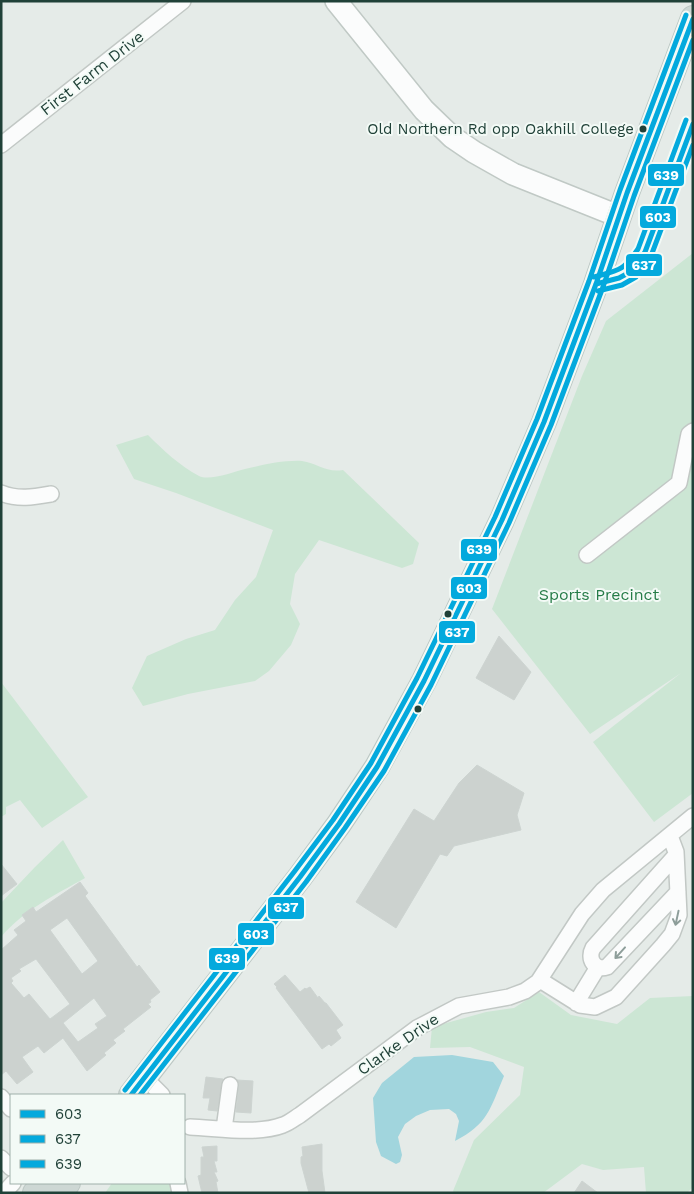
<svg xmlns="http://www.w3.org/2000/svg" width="694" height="1194" font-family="'Work Sans',sans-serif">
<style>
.green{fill:#cce6d4}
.water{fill:#a1d5dd}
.building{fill:#ccd2cf;stroke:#cdd4d1;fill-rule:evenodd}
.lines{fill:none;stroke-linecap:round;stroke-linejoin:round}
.street-casing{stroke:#c2c8c5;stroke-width:18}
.secondary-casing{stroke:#c0c9c5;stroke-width:24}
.primary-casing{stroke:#bcc7c4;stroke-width:26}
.street{stroke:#fbfcfc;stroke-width:15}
.secondary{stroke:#fbfcfc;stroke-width:21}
.primary{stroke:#cdd7d4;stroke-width:24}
.bus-1-casing{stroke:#f3faf6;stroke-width:9}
.bus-2-casing{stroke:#f3faf6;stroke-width:9}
.bus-3-casing{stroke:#f3faf6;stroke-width:9}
.bus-1{stroke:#03a9dd;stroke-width:5}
.bus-2{stroke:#03a9dd;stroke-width:5}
.bus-3{stroke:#03a9dd;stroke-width:5}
.oneway{stroke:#8e9e9a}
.bus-dot{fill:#204138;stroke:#f3faf6;stroke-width:2}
.labels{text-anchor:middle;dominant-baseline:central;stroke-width:4;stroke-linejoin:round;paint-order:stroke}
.bus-label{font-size:15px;fill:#204138;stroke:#f3faf6;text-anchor:end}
.street-label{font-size:16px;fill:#204138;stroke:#f3faf6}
.park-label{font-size:16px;fill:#267c48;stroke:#f3faf6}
.line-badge{stroke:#f3faf6;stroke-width:2}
.badge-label{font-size:14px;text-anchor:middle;font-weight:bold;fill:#fff}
</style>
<rect width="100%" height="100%" fill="#e5ebe8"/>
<path class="green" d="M693 253V793L654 822 593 742 681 673 590 734 492 609 582 376 606 321Z
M148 435C163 450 180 466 199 476 210 481 233 472 245 469 262 465 284 460 302 461 317 463 326 473 343 470L419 543 413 564 402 568 319 540 295 574 290 604 300 624 291 645 269 671 255 681 188 694 143 706 132 688 147 656 186 639 215 630 235 600 256 577 273 530 176 493 134 479 116 445Z
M1 682 88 797 42 828 20 800 6 807V814L1 817Z
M63 840 85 878C55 895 24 910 1 937V903L35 867Z
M539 992 571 1015 617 1024 650 998 693 996V1187L687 1193H646L644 1167 603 1170 582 1164 543 1193H454L453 1191 474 1140 520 1095 524 1067 470 1047 430 1048 432 1027 486 1012 514 1008Z
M112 1183H169L173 1193H105Z"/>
<path class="water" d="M452 1055 493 1062 504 1076C490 1109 488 1124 455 1141L459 1121 456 1114 449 1109 430 1110 416 1116 405 1124 398 1137 402 1155 400 1162 396 1164 381 1156 376 1142 373 1098 382 1083 414 1057Z"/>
<path class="building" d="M499 636 531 672 514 700 476 678Z
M477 765 524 793 517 815 521 830 454 846 447 856 440 854 396 928 356 902 414 809 434 821 459 783Z
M1 864 17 884 1 896Z
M80 882 88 893 85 896 137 967 139 965 160 992 150 1000 151 1002 148 1004 151 1007 123 1029 125 1031 113 1040 116 1043 104 1053 106 1055 87 1071 63 1038 44 1053 38 1046 22 1057 33 1072 17 1084 6 1071 1 1075V950L18 935 14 930 26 921 22 915 33 907 36 912ZM67 918 98 961 82 974 50 930ZM36 959 70 1004 50 1019 29 994 24 998 11 983 13 981 11 978 21 971 19 969ZM94 998 107 1016 95 1024 98 1028 78 1042 63 1023Z
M285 975 300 992 305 988 306 989 310 987 318 998 319 996 325 1003H326L343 1025 336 1030 341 1038 331 1046 329 1044 322 1049 276 988 277 987 274 984Z
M206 1077 223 1079 217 1111 208 1110 210 1098H203Z
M237 1080 253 1081 251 1113 236 1112 239 1086Z
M322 1144V1171L325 1193H309L301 1163V1157L303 1156 302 1147Z
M217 1146V1161H214L217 1172H214L218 1181 216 1182 218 1193H202L198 1176 201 1175V1157H204L202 1147Z
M582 1181 598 1193H574Z"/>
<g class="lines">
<g class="street-casing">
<path id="street" d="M1 145 183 1
M1 493C18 500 34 497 51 494
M587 555 679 483 689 434 693 431
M676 855 593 948C587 959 595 971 607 967L678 892
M540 980 580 1005 595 1007 616 997 663 945 672 934 679 915 676 852 670 836
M576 1003 598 967
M145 1078 162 1095
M1 1097 11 1109
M190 1127C218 1128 257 1135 283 1125 289 1123 295 1118 300 1115L417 1028 459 1006 509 997 525 991 538 982 582 914 603 890 693 816
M224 1129 230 1085
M1 1158 11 1168
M178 1183 180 1193
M4 1193 13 1183"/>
</g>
<g class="secondary-casing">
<path id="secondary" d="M336 1 424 110 452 137 474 152 513 174 618 216"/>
</g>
<g class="primary-casing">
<path id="primary" d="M131 1095 300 877 339 824 377 767 424 681 502 520 544 422 596 284 627 193 693 18
M35 1193 45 1183
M60 1193 68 1183"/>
</g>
<use href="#street" class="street"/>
<use href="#secondary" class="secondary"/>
<use href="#primary" class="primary"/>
<g class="bus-1-casing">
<path id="bus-1" d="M596 284 619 278 632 271 645 252 693 124
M131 1095 300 877 339 824 377 767 424 681 502 520 544 422 596 284 627 193 693 19"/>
</g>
<g class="bus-2-casing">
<path id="bus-2" d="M598 291 622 285 636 277 651 256 693 145
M140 1095 306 882 345 828 384 771 431 685 509 523 551 425 603 287 634 196 693 40"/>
</g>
<g class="bus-3-casing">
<path id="bus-3" d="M594 277C620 270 623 271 638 249L686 120
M125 1090 294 872 333 820 371 763 417 678 495 517 537 419 589 281 620 190 686 15"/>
</g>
<use href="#bus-1" class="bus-1"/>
<use href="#bus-2" class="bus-2"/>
<use href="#bus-3" class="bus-3"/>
</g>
<defs><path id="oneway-shaft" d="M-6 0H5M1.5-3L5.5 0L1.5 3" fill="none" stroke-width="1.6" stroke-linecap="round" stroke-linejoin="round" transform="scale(1.25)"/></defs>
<g class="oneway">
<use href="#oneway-shaft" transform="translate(677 918) rotate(102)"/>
<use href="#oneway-shaft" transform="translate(620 953) rotate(132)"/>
</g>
<g class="bus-dot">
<circle cx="643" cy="129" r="4.5"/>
<circle cx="448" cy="614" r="4.5"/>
<circle cx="418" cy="709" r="4.5"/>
</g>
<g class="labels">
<g class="bus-label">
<text x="634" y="129">Old Northern Rd opp Oakhill College</text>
</g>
<g class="street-label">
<text transform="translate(92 73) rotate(-38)">First Farm Drive</text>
<text transform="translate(398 1044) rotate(-35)">Clarke Drive</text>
</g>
<g class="park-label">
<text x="599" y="594">Sports Precinct</text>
</g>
</g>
<g class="line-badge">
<rect x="647" y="163" width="38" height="24" rx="5" fill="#03a9dd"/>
<rect x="639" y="205" width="38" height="24" rx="5" fill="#03a9dd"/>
<rect x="625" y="253" width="38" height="24" rx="5" fill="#03a9dd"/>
<rect x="460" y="538" width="38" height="24" rx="5" fill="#03a9dd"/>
<rect x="450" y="576" width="38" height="24" rx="5" fill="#03a9dd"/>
<rect x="438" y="620" width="38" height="24" rx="5" fill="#03a9dd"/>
<rect x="267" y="896" width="38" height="24" rx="5" fill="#03a9dd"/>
<rect x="237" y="922" width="38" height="24" rx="5" fill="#03a9dd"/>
<rect x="208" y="947" width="38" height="24" rx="5" fill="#03a9dd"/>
</g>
<g class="badge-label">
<text x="666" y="180">639</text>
<text x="658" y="222">603</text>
<text x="644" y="270">637</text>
<text x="479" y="554">639</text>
<text x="469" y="593">603</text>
<text x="457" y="637">637</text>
<text x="286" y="912">637</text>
<text x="256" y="939">603</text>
<text x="227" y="963">639</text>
</g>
<rect width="694" height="1194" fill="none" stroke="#204138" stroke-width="5"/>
<rect x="10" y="1094" width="175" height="90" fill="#f3faf6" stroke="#9fb0aa"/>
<rect x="20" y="1110" width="25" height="8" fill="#03a9dd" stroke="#9fb0aa"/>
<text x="55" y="1119" font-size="15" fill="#204138">603</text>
<rect x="20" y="1135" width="25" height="8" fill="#03a9dd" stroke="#9fb0aa"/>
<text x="55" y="1144" font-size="15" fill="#204138">637</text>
<rect x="20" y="1160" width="25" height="8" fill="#03a9dd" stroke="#9fb0aa"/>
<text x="55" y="1169" font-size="15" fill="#204138">639</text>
</svg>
